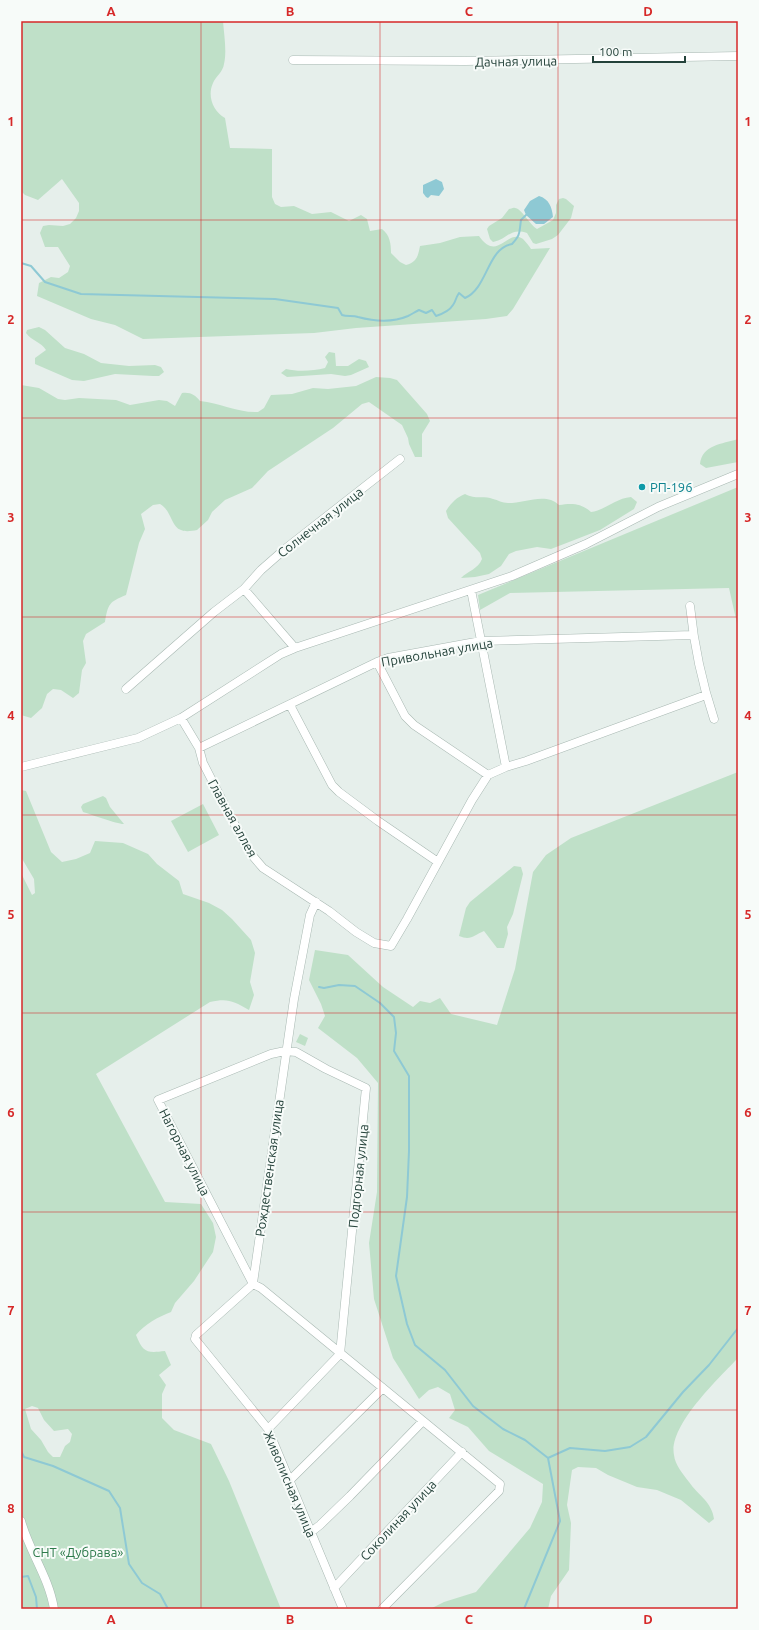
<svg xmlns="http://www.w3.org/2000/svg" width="759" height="1630" font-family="Ubuntu,sans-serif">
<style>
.green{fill:#bfe0c8;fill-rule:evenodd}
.water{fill:#8ec9d4}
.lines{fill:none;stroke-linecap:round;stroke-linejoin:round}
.stream{stroke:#8ec9d4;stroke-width:2}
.minor-casing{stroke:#a8b8b2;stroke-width:9}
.minor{stroke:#fff;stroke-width:8}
.grid{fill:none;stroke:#d62828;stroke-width:1;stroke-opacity:0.55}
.culture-dot{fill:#0f9aa8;stroke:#f7fbf9;stroke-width:1.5}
.labels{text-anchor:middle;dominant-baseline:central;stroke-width:4;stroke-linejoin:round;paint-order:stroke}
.street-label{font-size:13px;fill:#24423a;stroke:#f7fbf9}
.culture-label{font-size:13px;fill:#0d838f;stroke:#f7fbf9;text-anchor:start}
.park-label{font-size:13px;fill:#2d7a4b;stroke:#f7fbf9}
.neatline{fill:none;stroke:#d62828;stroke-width:1.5}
.grid-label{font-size:13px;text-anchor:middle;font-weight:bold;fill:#d62828}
</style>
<rect width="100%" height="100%" fill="#e6efeb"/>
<path class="green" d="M21 21H223C224 35 227 51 224 64 223 72 216 76 213 83 207 96 213 111 225 118L230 148 272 149V197L275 204 281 207 294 206 312 214 331 212 349 221 361 215 367 219 370 231 382 229C390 235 391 244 391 253L400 262 406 265C417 262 418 256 420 246L440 243 460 237 479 236C498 263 507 228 523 239 526 242 529 246 531 249L550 248 513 309 507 316 486 319 356 328 314 333 143 339 115 325 91 319 37 296 39 283 51 277 59 278 68 272 70 266 58 247H45L40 233 43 226 49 225 63 226 70 224 76 218 79 211V203L62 179 38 200 25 195 21 191Z
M563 198 566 199 574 206 571 218 558 235 552 239 536 244 533 243 527 233C510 227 507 240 493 242L490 239 487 229 489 226 502 218 509 209C511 209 513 207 515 208 521 208 530 225 537 229L553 220 556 213V205L559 199Z
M39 327 45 330 65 348 84 354 101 363 129 366 155 365 161 367 164 372 159 376H153L115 374 84 381 72 380 35 364V358L46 350C41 342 32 341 26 333L27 330Z
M329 352 335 353 336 366H348L359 359 366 361 369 367 351 375 345 376 331 374 287 377 281 373 286 369C298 372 313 371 325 368L328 362 325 357Z
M376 377 390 378 397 380 427 414 430 421 422 434V457H415L409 444 408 438 402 425 369 402 362 404 333 428 268 471 252 488 225 500 212 512 208 520 197 530C192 531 185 532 181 530 171 527 172 511 160 504L153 505 141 514 145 529 139 543 126 595C109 602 108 604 105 622L86 634 83 641 86 663 82 670 79 693 73 698 61 690 53 689 47 694 42 708 31 718 21 715V385L39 388 58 399 65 400 79 398 116 400 130 405 159 400 167 401 175 406 182 393C191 392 195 395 200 401 220 403 238 413 258 412L264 408 271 395 292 394 313 388 328 389 356 386Z
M738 439V462L706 468 700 464C702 445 722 444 738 439Z
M738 487V628L729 588 510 593 480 610 478 595Z
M465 494C476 500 483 495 493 499 498 500 502 503 508 503 525 503 546 492 559 505 572 503 581 503 591 512 606 510 616 498 631 497L637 502 634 509 600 530 551 549 537 547 516 551 509 554 501 566 489 574 475 577 461 578C468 571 478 569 482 559L480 553 448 518 446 511C451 503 457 497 465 494Z
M738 772V1358C719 1378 668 1426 674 1455 675 1465 683 1474 689 1482 698 1495 712 1502 714 1519L709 1523 681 1500 657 1490 637 1487 608 1475 596 1468 578 1467 572 1470 567 1505 571 1523 569 1570 551 1596 548 1609H430L444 1602 476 1592 530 1528 542 1502 543 1484 489 1451 468 1427 449 1418 455 1410 450 1394 438 1387 429 1390 419 1399 393 1358 374 1299 369 1243 377 1192 378 1083 357 1058 318 1028 325 1016 321 1004 309 980 315 950 348 955 383 987 413 1007 420 1001 430 1003 440 998 451 1014 497 1025 515 969 533 872 546 855 571 838Z
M21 790 26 791 51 852 62 862 76 859 90 853 95 841 123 843 148 854 157 864 179 881 183 894 209 903 222 910 232 919 251 940 255 953 250 982 254 995 249 1010C233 1001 228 998 210 1002L96 1074 165 1202 201 1204 213 1223 216 1237 213 1252 194 1281 175 1303 171 1312C158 1317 145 1324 136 1335 143 1353 147 1353 165 1351L171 1365 159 1375 166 1385 162 1394V1418L174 1430 211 1444 229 1481 281 1609H21V873L32 895 35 893 34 879 21 857ZM32 1406 38 1408 44 1420 54 1431 68 1429 72 1434 70 1442 65 1446 60 1457H53L48 1452 41 1440 31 1429 25 1409Z
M103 796 106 798 110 807 124 824C120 825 90 814 83 812L81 807 83 804Z
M203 804 219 835 188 852 171 821Z
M514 866 521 867 523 874 513 914 507 927 508 934 504 948H497L484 931C474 935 471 941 459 936L466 908 470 902Z
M300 1034 308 1038 305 1046 296 1042Z"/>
<path class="water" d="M436 179 442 182 444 189 439 196 431 195 428 198 426 197 423 193V185Z
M539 196C549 199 552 207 553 217L544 224H536L526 215 524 210 530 201Z"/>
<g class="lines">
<path class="stream" d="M21 263 31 266 45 282 81 294 275 299 338 308 342 315C347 317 353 315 358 317 373 321 392 323 408 316 412 314 415 312 419 310L426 313 432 310 436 316C442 314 450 310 453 305 456 301 455 299 459 293L465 298C488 288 487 248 512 244 521 234 519 233 521 220L526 215
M319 987 324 988 339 985 355 986 380 1003 394 1017 396 1033 394 1051 409 1076V1151L407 1197 396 1276 407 1324 415 1345 445 1370 473 1406 503 1429 525 1440 548 1458 560 1521 524 1609
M21 1451 24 1457 53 1466 109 1491 120 1508 129 1564 142 1583 160 1594 168 1609
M548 1458 570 1448 605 1451 630 1447 646 1437 683 1392 709 1365 738 1328
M21 1577 28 1576 36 1597 37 1609"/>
<g class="minor-casing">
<path id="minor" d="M293 60 465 61 738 56
M244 589 295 648
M471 590 506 767
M690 606C694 645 702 683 714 719
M377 662 405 716 414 725 488 775
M126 689 214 612 244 589 261 570 285 549 400 459
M290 705 332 785 339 792 378 821 438 862
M181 718 199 748 203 763 235 825 251 854 263 868 329 911 356 932 374 943 391 946 407 919 472 800 488 775 506 767 526 761 706 695
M199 748 377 662 388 658 481 641 693 635
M21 767 138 738 181 718 281 654 295 648 512 576 586 544 658 507 738 474
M253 1283 294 999 310 915 316 902
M253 1284 158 1100 271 1054 285 1051 296 1052 326 1069 366 1088 340 1354
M253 1284 261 1288 500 1484 499 1491 382 1609
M253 1284 196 1335 195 1339 268 1429 343 1609
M268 1429 340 1354
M290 1480 383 1388
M21 1521C29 1551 49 1577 54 1609
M311 1532 320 1525 350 1496 423 1421
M334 1588 462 1452"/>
</g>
<use href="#minor" class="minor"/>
</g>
<path class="grid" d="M201 21V1609M380 21V1609M558 21V1609M21 220H738M21 418H738M21 617H738M21 815H738M21 1013H738M21 1212H738M21 1410H738"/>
<circle class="culture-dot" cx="642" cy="487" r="4"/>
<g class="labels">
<g class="street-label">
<text transform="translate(516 61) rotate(-1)">Дачная улица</text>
<text transform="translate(320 522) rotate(-38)">Солнечная улица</text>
<text transform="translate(437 652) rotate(-10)">Привольная улица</text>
<text transform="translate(233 818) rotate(61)">Главная аллея</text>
<text transform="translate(185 1152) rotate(63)">Нагорная улица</text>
<text transform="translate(269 1168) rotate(-82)">Рождественская улица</text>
<text transform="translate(358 1176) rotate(-84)">Подгорная улица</text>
<text transform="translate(290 1484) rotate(67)">Живописная улица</text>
<text transform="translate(398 1520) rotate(-47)">Соколиная улица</text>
</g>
<g class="culture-label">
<text x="650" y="487">РП-196</text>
</g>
<g class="park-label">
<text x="78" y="1552">СНТ «Дубрава»</text>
</g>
</g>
<rect width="759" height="1630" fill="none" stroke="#f7fbf9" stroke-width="44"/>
<path d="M593 56v6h92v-6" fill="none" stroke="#24423a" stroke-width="2"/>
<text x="599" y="56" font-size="12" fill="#24423a" stroke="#f7fbf9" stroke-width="3" paint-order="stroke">100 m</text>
<rect x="22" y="22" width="715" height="1586" class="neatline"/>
<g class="grid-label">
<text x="111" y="16">A</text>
<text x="290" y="16">B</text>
<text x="469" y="16">C</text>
<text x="648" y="16">D</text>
<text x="11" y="126">1</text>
<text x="748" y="126">1</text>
<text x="11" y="324">2</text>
<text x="748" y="324">2</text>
<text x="11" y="522">3</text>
<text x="748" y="522">3</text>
<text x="11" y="720">4</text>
<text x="748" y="720">4</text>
<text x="11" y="919">5</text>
<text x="748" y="919">5</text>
<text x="11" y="1117">6</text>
<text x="748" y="1117">6</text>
<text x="11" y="1315">7</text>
<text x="748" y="1315">7</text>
<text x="11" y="1513">8</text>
<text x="748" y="1513">8</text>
<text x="111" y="1624">A</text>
<text x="290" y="1624">B</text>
<text x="469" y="1624">C</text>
<text x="648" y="1624">D</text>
</g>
</svg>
